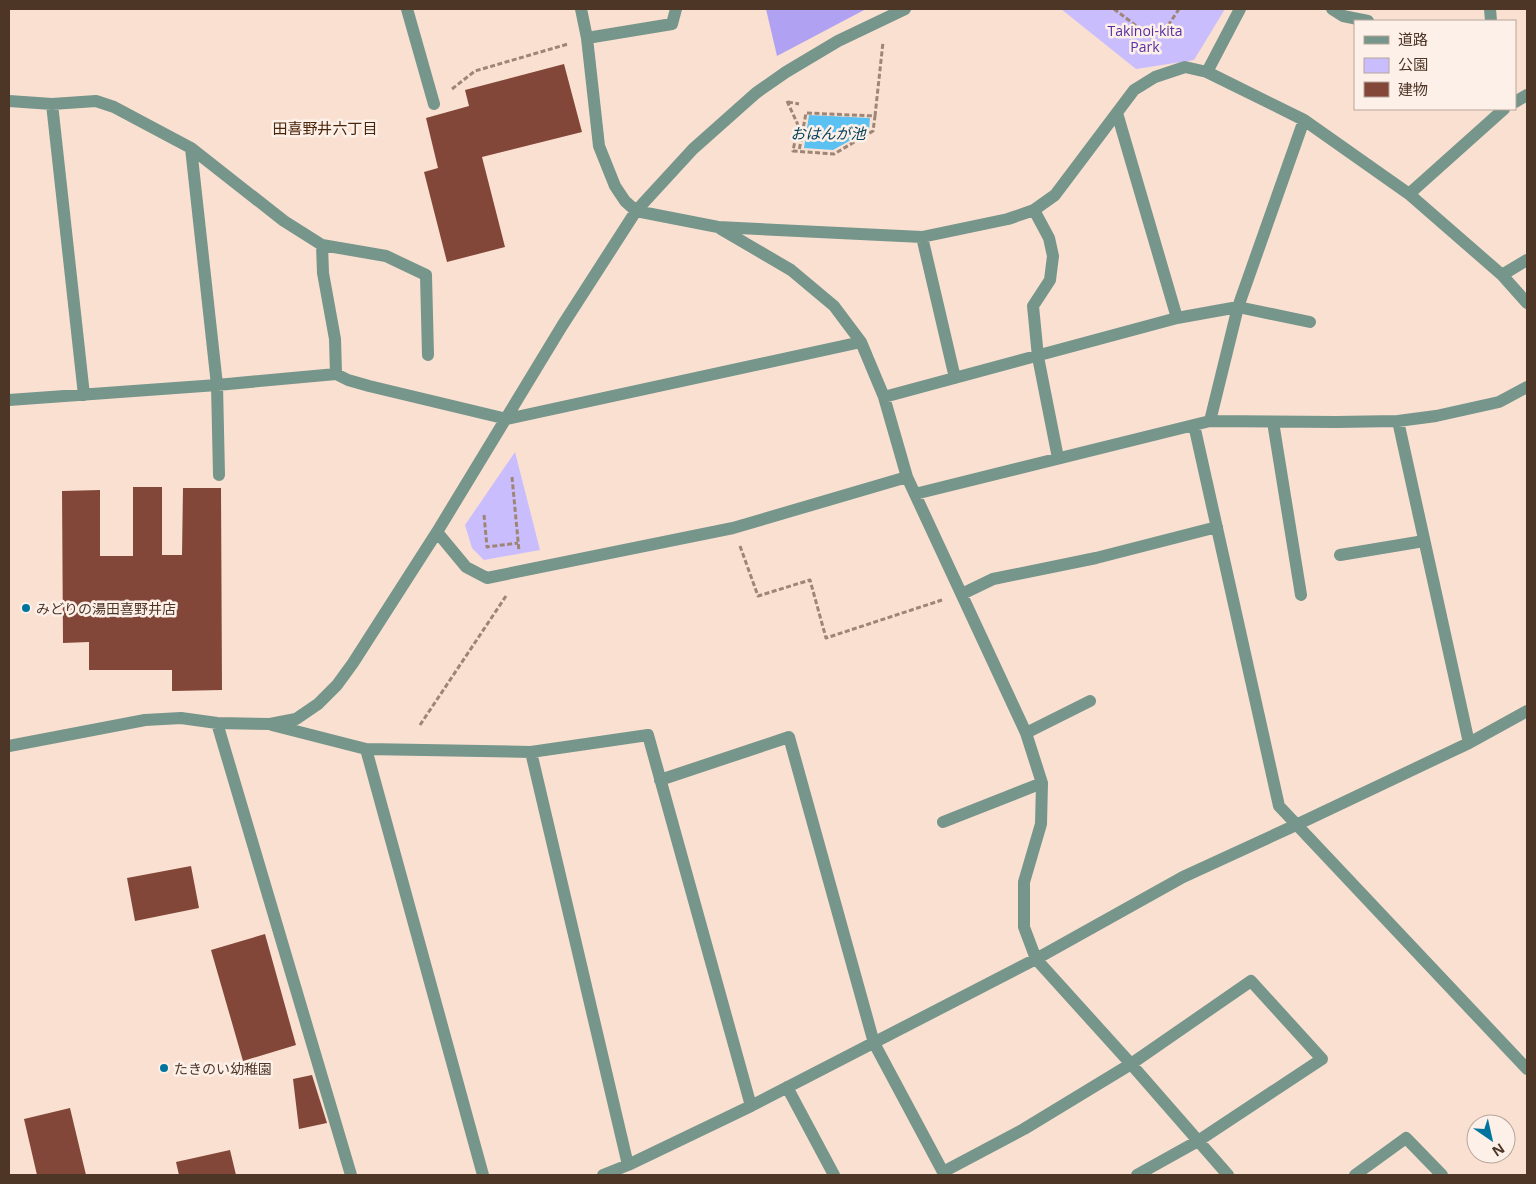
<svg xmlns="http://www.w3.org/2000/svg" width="1536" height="1184" font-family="'Open Sans','Noto Sans JP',sans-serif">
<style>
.green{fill:#c9bdfe}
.forest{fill:#b1a1f3}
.water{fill:#5bc1f3}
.building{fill:#83473a}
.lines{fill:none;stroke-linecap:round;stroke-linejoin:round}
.path{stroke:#9e8576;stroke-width:3;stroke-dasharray:5 2.5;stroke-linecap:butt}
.minor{stroke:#76958b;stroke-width:12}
.poi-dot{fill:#00749e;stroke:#fdf0e8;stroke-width:2}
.labels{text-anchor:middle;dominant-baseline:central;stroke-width:5;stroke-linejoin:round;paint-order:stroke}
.park-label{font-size:14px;fill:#562ea4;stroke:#fdf0e8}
.poi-label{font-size:14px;fill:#4e3627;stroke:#fdf0e8;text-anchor:start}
.neighbourhood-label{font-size:15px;fill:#4a2408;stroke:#fdf0e8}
.water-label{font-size:15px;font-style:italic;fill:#04425b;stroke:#fdf0e8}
</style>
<rect width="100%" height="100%" fill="#f9e0d1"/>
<path class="green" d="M1061 9H1225L1194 60 1136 69Z
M515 452 540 550 484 560 472 548 465 525Z"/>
<path class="forest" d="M766 9H866L777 56Z"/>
<path class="water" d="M809 115 870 118 869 130 833 150 804 148Z"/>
<path class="building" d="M564 64 582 132 482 157 505 247 447 262 424 172 438 168 426 118 469 106 465 90Z
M133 487H162V555H182L183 488H221L222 690 172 691V670H89V642L63 643 62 491 100 490V556H133Z
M191 866 199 908 135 921 127 878Z
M265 934 296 1045 243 1061 211 950Z
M312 1075 327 1123 299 1129 293 1079Z
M70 1108 86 1175H37L24 1119Z
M230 1150 236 1175H179L176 1162Z"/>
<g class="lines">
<path class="path" d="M1114 9 1151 37 1165 30 1179 9
M452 89 475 71 568 44
M787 101 798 125 793 151 834 154 873 131 875 116 806 113 799 151
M788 102 799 104
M875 116 883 42
M512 477 519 551
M484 515 487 547 518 543
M740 546 758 596 810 580 826 638 942 600
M420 725 506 596"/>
<path class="minor" d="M407 9 434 104
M581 9 587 38 599 146 615 186 625 201 636 211 718 227 922 237 1008 219 1034 210 1055 195 1134 90 1155 77 1185 67 1207 72 1304 120 1409 194 1502 275 1527 303
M1332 9 1343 16 1368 21
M1490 9 1491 21
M587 38 672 24 676 9
M1207 72 1240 9
M9 101 52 104 96 101 114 107 191 148 284 221 322 245 386 256 426 275 428 355
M1515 102 1527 95
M52 104 84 395
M1117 113 1177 318
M191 148 217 385 219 475
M1409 194 1504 109
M1034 210 1049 238 1053 256 1050 280 1033 306 1038 357 1058 458
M721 229 791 270 834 306 861 342 884 397 907 477 1026 733 1042 783 1041 824 1024 882V927L1036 959 1131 1064 1228 1175
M922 237 955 378
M322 245 323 273 335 339 336 374
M1502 275 1527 260
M884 397 1177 318 1238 307 1310 322
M9 400 217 385 336 374 348 380 369 386 507 419 861 342
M1210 421 1238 307 1304 120
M1398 421 1469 743
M1273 422 1301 595
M1194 425 1279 806 1527 1069
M915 494 1210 421 1336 422 1398 421 1436 416 1499 402 1527 387
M437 532 466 567 487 578 733 528 907 477
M1340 555 1424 541
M962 594 993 579 1096 558 1217 527
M217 723 351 1175
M272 725 366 749 531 752 648 735 751 1106
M1026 733 1090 701
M9 746 145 720 181 718 217 723 270 724 296 719 318 704 337 685 353 663 437 532 562 326 636 211 693 149 756 93 786 72 838 41 905 9
M366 749 483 1175
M531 752 628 1165
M660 780 789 737 874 1043 943 1172 1024 1129 1131 1064 1251 981 1322 1059 1198 1141 1137 1175
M943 822 1042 783
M787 1087 834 1175
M603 1175 628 1165 751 1106 1036 959 1183 877 1296 825 1469 743 1527 711
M1355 1175 1406 1138 1442 1175"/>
</g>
<g class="poi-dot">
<circle cx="26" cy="608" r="5"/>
<circle cx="164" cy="1068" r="5"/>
</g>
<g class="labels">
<g class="park-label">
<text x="1145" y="30">Takinoi-kita<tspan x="1145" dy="16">Park</tspan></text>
</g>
<g class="poi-label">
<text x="36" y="608">みどりの湯田喜野井店</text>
<text x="174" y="1068">たきのい幼稚園</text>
</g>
<g class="neighbourhood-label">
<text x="325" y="128">田喜野井六丁目</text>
</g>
<g class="water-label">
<text x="828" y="133">おはんが池</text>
</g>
</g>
<rect width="1536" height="1184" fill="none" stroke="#4e3627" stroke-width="20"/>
<rect x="1354" y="20" width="162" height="90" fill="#fdf0e8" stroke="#b7a69b"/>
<rect x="1364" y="36" width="25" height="8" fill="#76958b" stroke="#b7a69b"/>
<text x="1398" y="45" font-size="15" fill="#4e3627">道路</text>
<rect x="1364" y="58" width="25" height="15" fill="#c9bdfe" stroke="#b7a69b"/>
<text x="1398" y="70" font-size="15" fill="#4e3627">公園</text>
<rect x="1364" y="82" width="25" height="15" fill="#83473a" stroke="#b7a69b"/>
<text x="1398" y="95" font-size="15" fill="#4e3627">建物</text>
<g transform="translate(1491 1139) rotate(146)"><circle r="24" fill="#fdf0e8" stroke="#b7a69b"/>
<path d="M0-4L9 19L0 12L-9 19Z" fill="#00749e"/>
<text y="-8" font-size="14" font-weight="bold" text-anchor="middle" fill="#4e3627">N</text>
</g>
</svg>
